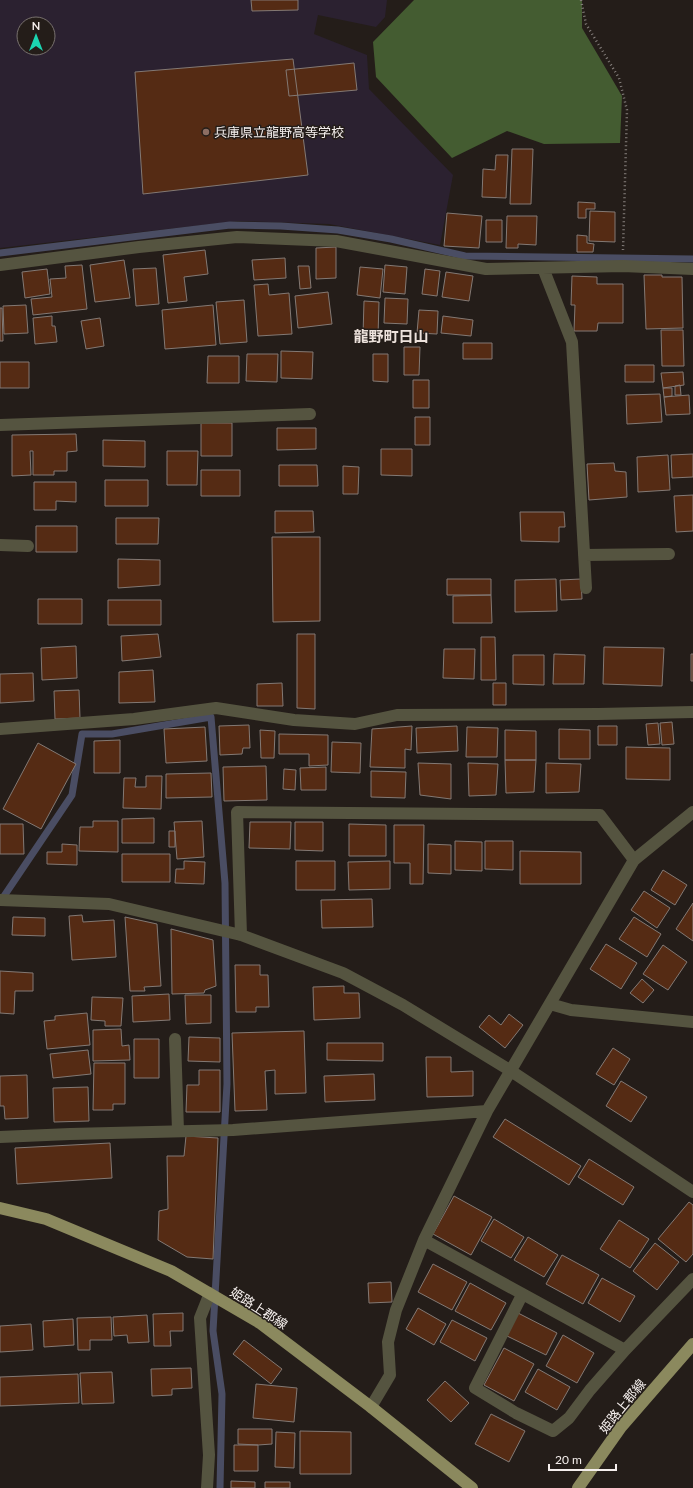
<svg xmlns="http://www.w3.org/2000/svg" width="693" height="1488" font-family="Lato,'Noto Sans JP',sans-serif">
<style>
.education{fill:#2b2130;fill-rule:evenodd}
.forest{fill:#445c31}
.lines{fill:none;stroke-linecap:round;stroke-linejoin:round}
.stream{stroke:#4a4d63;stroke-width:7}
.building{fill:#552b14;stroke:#837974}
.path{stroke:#87817e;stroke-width:2.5;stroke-dasharray:1 3;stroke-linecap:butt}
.minor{stroke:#555440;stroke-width:12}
.major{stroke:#8b895e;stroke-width:12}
.education-dot{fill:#8d6e63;stroke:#241d19;stroke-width:1.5}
.labels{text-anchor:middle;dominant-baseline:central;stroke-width:3;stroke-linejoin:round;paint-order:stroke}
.poi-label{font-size:13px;fill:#f5efed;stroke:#241d19;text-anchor:start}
.street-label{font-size:13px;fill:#f5efed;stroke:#241d19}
.quarter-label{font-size:15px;font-weight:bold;fill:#ede2dc;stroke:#241d19}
</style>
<rect width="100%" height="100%" fill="#241d19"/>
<path class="education" d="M0 0H387L385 17 376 27 318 15 314 34 367 55 369 89 453 175 440 245 329 224 238 221 0 248ZM24 24H48V48H24Z"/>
<path class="forest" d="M414 0H582V28L622 96 620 143 544 144 507 131 452 158 376 77 373 42Z"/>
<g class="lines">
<path class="stream" d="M0 253 230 225 281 226 338 230 391 239 465 256 693 259
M0 902 72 795 82 734H112L211 717 225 883 227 1084 213 1331 222 1394 220 1488"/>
</g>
<path class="building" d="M251 0H298V10L252 11Z
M293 59 308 175 143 194 135 72Z
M354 63 357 90 289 96 286 70Z
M512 149H533L531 204H510Z
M496 155H508L506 198 482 197 483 169 495 170Z
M578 202 595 203V209H586V218H578Z
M590 211 615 212V242L589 241Z
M447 213 482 216 479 248 444 246Z
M507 216H537L536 245 518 244V248H506Z
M486 220H502V242H486Z
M577 235 587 236V243L594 244 593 252H577Z
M336 247V278L316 279V248Z
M205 250 208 274 184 277 187 301 168 303 163 255Z
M285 258 286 278 254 280 252 260Z
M124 260 130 298 95 302 90 265Z
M82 265 87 309 33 315 31 299 52 297 50 279 66 278 65 266Z
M385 265 407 267 405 294 383 292Z
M298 266H309L311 288 300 289Z
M360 267 383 269 380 298 357 295Z
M156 268 159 304 136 306 133 269Z
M47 269 50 294 25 298 22 272Z
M425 269 440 271 437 296 422 294Z
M446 272 473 276 469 301 442 297Z
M644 275H662V277H682L683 328 646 329Z
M572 276 597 277V284H623V323H598L597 331H574L575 305H571Z
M268 284 269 295 289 293 292 334 258 336 254 285Z
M328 292 332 324 298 328 295 296Z
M385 298 408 299 407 324 384 323Z
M244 300 247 342 220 344 216 302Z
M364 301 379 302 378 336 363 335Z
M26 305 28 333 4 334 3 306Z
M213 305 216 345 165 349 162 310Z
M0 308H2L3 341H0Z
M419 310 438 311 437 334 417 333Z
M52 316V326H55L57 342 35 344 33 318Z
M443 316 473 320 471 336 441 333Z
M100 318 104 346 86 349 81 321Z
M661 330H683L684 366H662Z
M463 343H492V359H463Z
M404 347H420L419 375H404Z
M281 351 313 352 312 379 281 378Z
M247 354H278L277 382 246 381Z
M373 354H388V382L373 381Z
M208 356H239V383H207Z
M0 362H29V388H0Z
M625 365H654V382H625Z
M683 372 684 385 663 388 661 373Z
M413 380H429V408H413Z
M680 385 681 395H675V386Z
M663 388H672V396L664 397Z
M660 394 662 422 627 424 626 395Z
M689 395 690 414 666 415 664 397Z
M415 417H430V445H415Z
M201 423H232V456H201Z
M277 428H316V449L277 450Z
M76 434 77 451 67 452V471H54V475H33V451H30L31 475 12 476V435Z
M103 440 145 441V467L103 466Z
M381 449H412V476L381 475Z
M167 451H198L197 485H167Z
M693 454V477L672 478 671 455Z
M668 455 670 490 638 492 637 457Z
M614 463 615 471 626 472 627 497 589 500 587 464Z
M279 465H317L318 486H279Z
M343 466 359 467 358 494H343Z
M201 470H240V496H201Z
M105 480H148V506H105Z
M34 482H76V502L56 501V510H34Z
M693 495V531L676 532 674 496Z
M275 511H313L314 532 275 533Z
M520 512H564L565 527H559V542L521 541Z
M116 518H159L158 544H116Z
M36 526H77V552H36Z
M272 537H320V621L273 622Z
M118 559 160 560V585L118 588Z
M447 579H491V595H447Z
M556 579 557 611 515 612V580Z
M581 579 582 599 561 600 560 580Z
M491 595 492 623H453V596Z
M38 599H82V624H38Z
M108 600H161V625H108Z
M158 634 161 657 122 661 121 636Z
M297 634H315V709L297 708Z
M481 637H495L496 680H481Z
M76 646 77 678 42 680 41 648Z
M604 647 664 648 662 686 603 684Z
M444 649H475L474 679 443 678Z
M554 654 585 655 584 684H553Z
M691 654H693V681H691Z
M513 655H544V685L513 684Z
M153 670 155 702 119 703V672Z
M33 673 34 701 0 703V674Z
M282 683 283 706H257V684Z
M493 683H506V705H493Z
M79 690 80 718 55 719 54 691Z
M672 722 674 744 662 745 660 723Z
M658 723 660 744 648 745 646 724Z
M249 725 250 748H243L242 754 220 755 219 726Z
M412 726 411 750 405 749V768L370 767 372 729Z
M457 726 458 751 417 753 416 728Z
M598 726H617V745H598Z
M205 727 207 761 166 763 164 729Z
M467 727 498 728 497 757H466Z
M559 729 590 730V759H559Z
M260 730 275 731 274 758H261Z
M505 730 536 731V760H505Z
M279 734 328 735V765L309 766V754H279Z
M120 740V773H94V741Z
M332 742 361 743 360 773 331 772Z
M38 743 76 764 41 829 3 809Z
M626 747 670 748V780L626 779Z
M505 760H536L534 792 506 793Z
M418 763 451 764V799L420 795Z
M468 763 498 764 496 795 469 796Z
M546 763 581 764 579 792 546 793Z
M266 766 267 800 224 801 223 767Z
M326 767V790H301L300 768Z
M284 769 296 770 295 790 283 789Z
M371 771 406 772 405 798 371 797Z
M211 773 212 797 166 798V774Z
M146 776H162L161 809 123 808 124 778H136L135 787H146Z
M154 818V843H122V819Z
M93 821H118V852L79 851 80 827H93Z
M202 821 204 857 177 859 174 822Z
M250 822H291L290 849 249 848Z
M295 822H323V851L295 850Z
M0 824H23L24 854H0Z
M349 824 386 825V856H349Z
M394 825H424L423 884H410V863H394Z
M169 831H175V847H169Z
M455 841 482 842V871L455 870Z
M485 841H513V870L485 869Z
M62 844 77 845V865L47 864V852H62Z
M428 844 451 845V874L428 873Z
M520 851 581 852V884H520Z
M122 854H170V882H122Z
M184 861 205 862 204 884 175 883 176 869H184Z
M296 861H335V890H296Z
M390 861V889L349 890 348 862Z
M663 870 687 885 675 905 651 890Z
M644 891 670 908 657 928 631 910Z
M372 899 373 927 322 928 321 900Z
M693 903V941L676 929Z
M82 915 83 922 114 920 116 957 72 960 69 916Z
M13 917 45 918V936L12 935Z
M125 917 157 924 161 986 144 987 145 991H130Z
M634 917 661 934 647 957 619 939Z
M171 929 213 940 216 986 205 990 204 993 172 994Z
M606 944 637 963 621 989 590 969Z
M663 945 687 962 668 990 643 974Z
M235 965H260V975H268L269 1007H256V1012H236Z
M0 971 33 973V991H15L14 1014 0 1013Z
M642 979 654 990 643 1003 630 993Z
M344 986V993H359L360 1018 314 1020 313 987Z
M169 994 170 1020 133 1022 132 996Z
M185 995H211V1023L186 1024Z
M92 997 123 998 121 1026H105V1021L91 1020Z
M87 1013 90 1045 47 1049 44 1021 55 1020V1016Z
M509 1014 523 1025 505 1048 479 1027 489 1015 501 1025Z
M121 1029 122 1046 129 1045 130 1060 93 1061V1030Z
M304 1031 306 1093 275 1094V1070L265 1071 267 1110 235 1111 232 1033Z
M189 1037 220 1038V1062L188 1061Z
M134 1039H159V1078H134Z
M327 1043H383V1061L327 1060Z
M613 1048 630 1059 614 1085 596 1074Z
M88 1050 91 1074 53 1078 50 1054Z
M426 1057H451V1072L473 1071V1096L427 1097Z
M94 1063H125V1104H113V1110H93Z
M199 1070H220V1112H186L187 1085H199Z
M374 1074 375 1100 325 1102 324 1076Z
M27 1075 28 1118 5 1119 4 1106H0V1076Z
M621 1081 647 1097 631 1122 606 1106Z
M88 1087 89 1121 54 1122 53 1088Z
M505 1119 581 1166 569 1185 493 1137Z
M186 1136 218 1138 213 1259 187 1257 158 1240 159 1211 168 1209 167 1156H184Z
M110 1143 112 1178 17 1184 15 1148Z
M589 1159 634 1187 623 1205 578 1177Z
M454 1196 492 1217 471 1255 433 1234Z
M689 1202 693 1205V1254L686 1262 658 1239Z
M494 1219 524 1237 511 1258 481 1241Z
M619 1220 649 1239 630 1268 600 1249Z
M528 1237 558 1255 544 1277 514 1260Z
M655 1243 679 1262 657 1290 633 1271Z
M562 1255 599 1275 583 1304 546 1284Z
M433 1264 467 1282 452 1310 418 1292Z
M602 1278 635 1296 620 1322 588 1303Z
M391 1282 392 1302 369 1303 368 1283Z
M470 1283 506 1303 491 1330 455 1311Z
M418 1308 446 1324 434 1345 406 1329Z
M183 1313V1331H170L171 1346H154L153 1314Z
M518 1313 557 1333 546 1355 507 1336Z
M147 1315 149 1342 128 1343 127 1335 114 1336 113 1317Z
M111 1317 112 1340H90V1350H78L77 1318Z
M73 1319 74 1345 44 1347 43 1321Z
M452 1320 487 1338 475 1361 440 1342Z
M31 1324 33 1350 0 1352V1326Z
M563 1335 594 1353 577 1383 546 1366Z
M244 1340 282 1369 271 1384 233 1354Z
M504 1348 534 1364 514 1401 484 1385Z
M191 1368 192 1388 172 1389V1395L152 1396 151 1369Z
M538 1369 570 1387 557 1410 525 1392Z
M112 1372 114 1403 82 1404 80 1373Z
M78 1374 79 1403 0 1406V1377Z
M445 1381 469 1403 451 1422 427 1400Z
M256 1384 297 1388 294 1422 253 1418Z
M491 1414 525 1431 509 1462 475 1444Z
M238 1429H272V1444L258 1445 238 1444Z
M300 1431 351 1432V1474H300Z
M276 1432 295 1433 294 1468 275 1467Z
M234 1445H258V1471H234Z
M231 1481 255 1482V1488H231Z
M265 1482H290V1488H265Z"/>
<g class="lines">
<path class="path" d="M581 0 586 24 619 78 627 110 623 250"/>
<path class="minor" d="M0 265 139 247 237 237 336 241 486 269 623 266 693 269
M543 268 572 342 586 588
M0 425 310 414
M0 545 28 546
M584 555 669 554
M0 729 134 719 216 708 294 720 355 724 397 715 598 714 693 712
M0 900 109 904 241 935 343 973 403 1005 511 1071 693 1192
M241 935 237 812 600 815 634 860
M550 1004 571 1010 693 1022
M175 1039 178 1131
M0 1137 70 1134 233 1130 487 1111
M424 1240 625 1350 693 1279
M522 1295 475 1388 516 1413 553 1431 569 1418 590 1390 625 1350
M371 1407 390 1375 388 1342 396 1310 424 1240 487 1111 634 860 693 812
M207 1488 209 1455 200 1318 210 1293"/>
<path class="major" d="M0 1208 46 1219 171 1271 260 1323 371 1407 472 1488
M578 1488 621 1427 693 1344"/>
</g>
<circle class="education-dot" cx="206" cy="132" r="4"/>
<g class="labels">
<g class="poi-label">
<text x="214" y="132">兵庫県立龍野高等学校</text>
</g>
<g class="street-label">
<text transform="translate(259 1308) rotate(33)">姫路上郡線</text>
<text transform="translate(622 1406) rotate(-51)">姫路上郡線</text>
</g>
<g class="quarter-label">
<text x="391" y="336">龍野町日山</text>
</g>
</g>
<g transform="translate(36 36)"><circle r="19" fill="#241d19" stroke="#78716e"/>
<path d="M0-3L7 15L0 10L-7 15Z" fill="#1bd5b1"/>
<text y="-6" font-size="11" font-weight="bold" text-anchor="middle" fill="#f5efed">N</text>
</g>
<path d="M549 1464v6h67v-6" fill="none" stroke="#f5efed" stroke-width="2"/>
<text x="555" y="1464" font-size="12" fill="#f5efed" stroke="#241d19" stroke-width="3" paint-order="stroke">20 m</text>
</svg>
